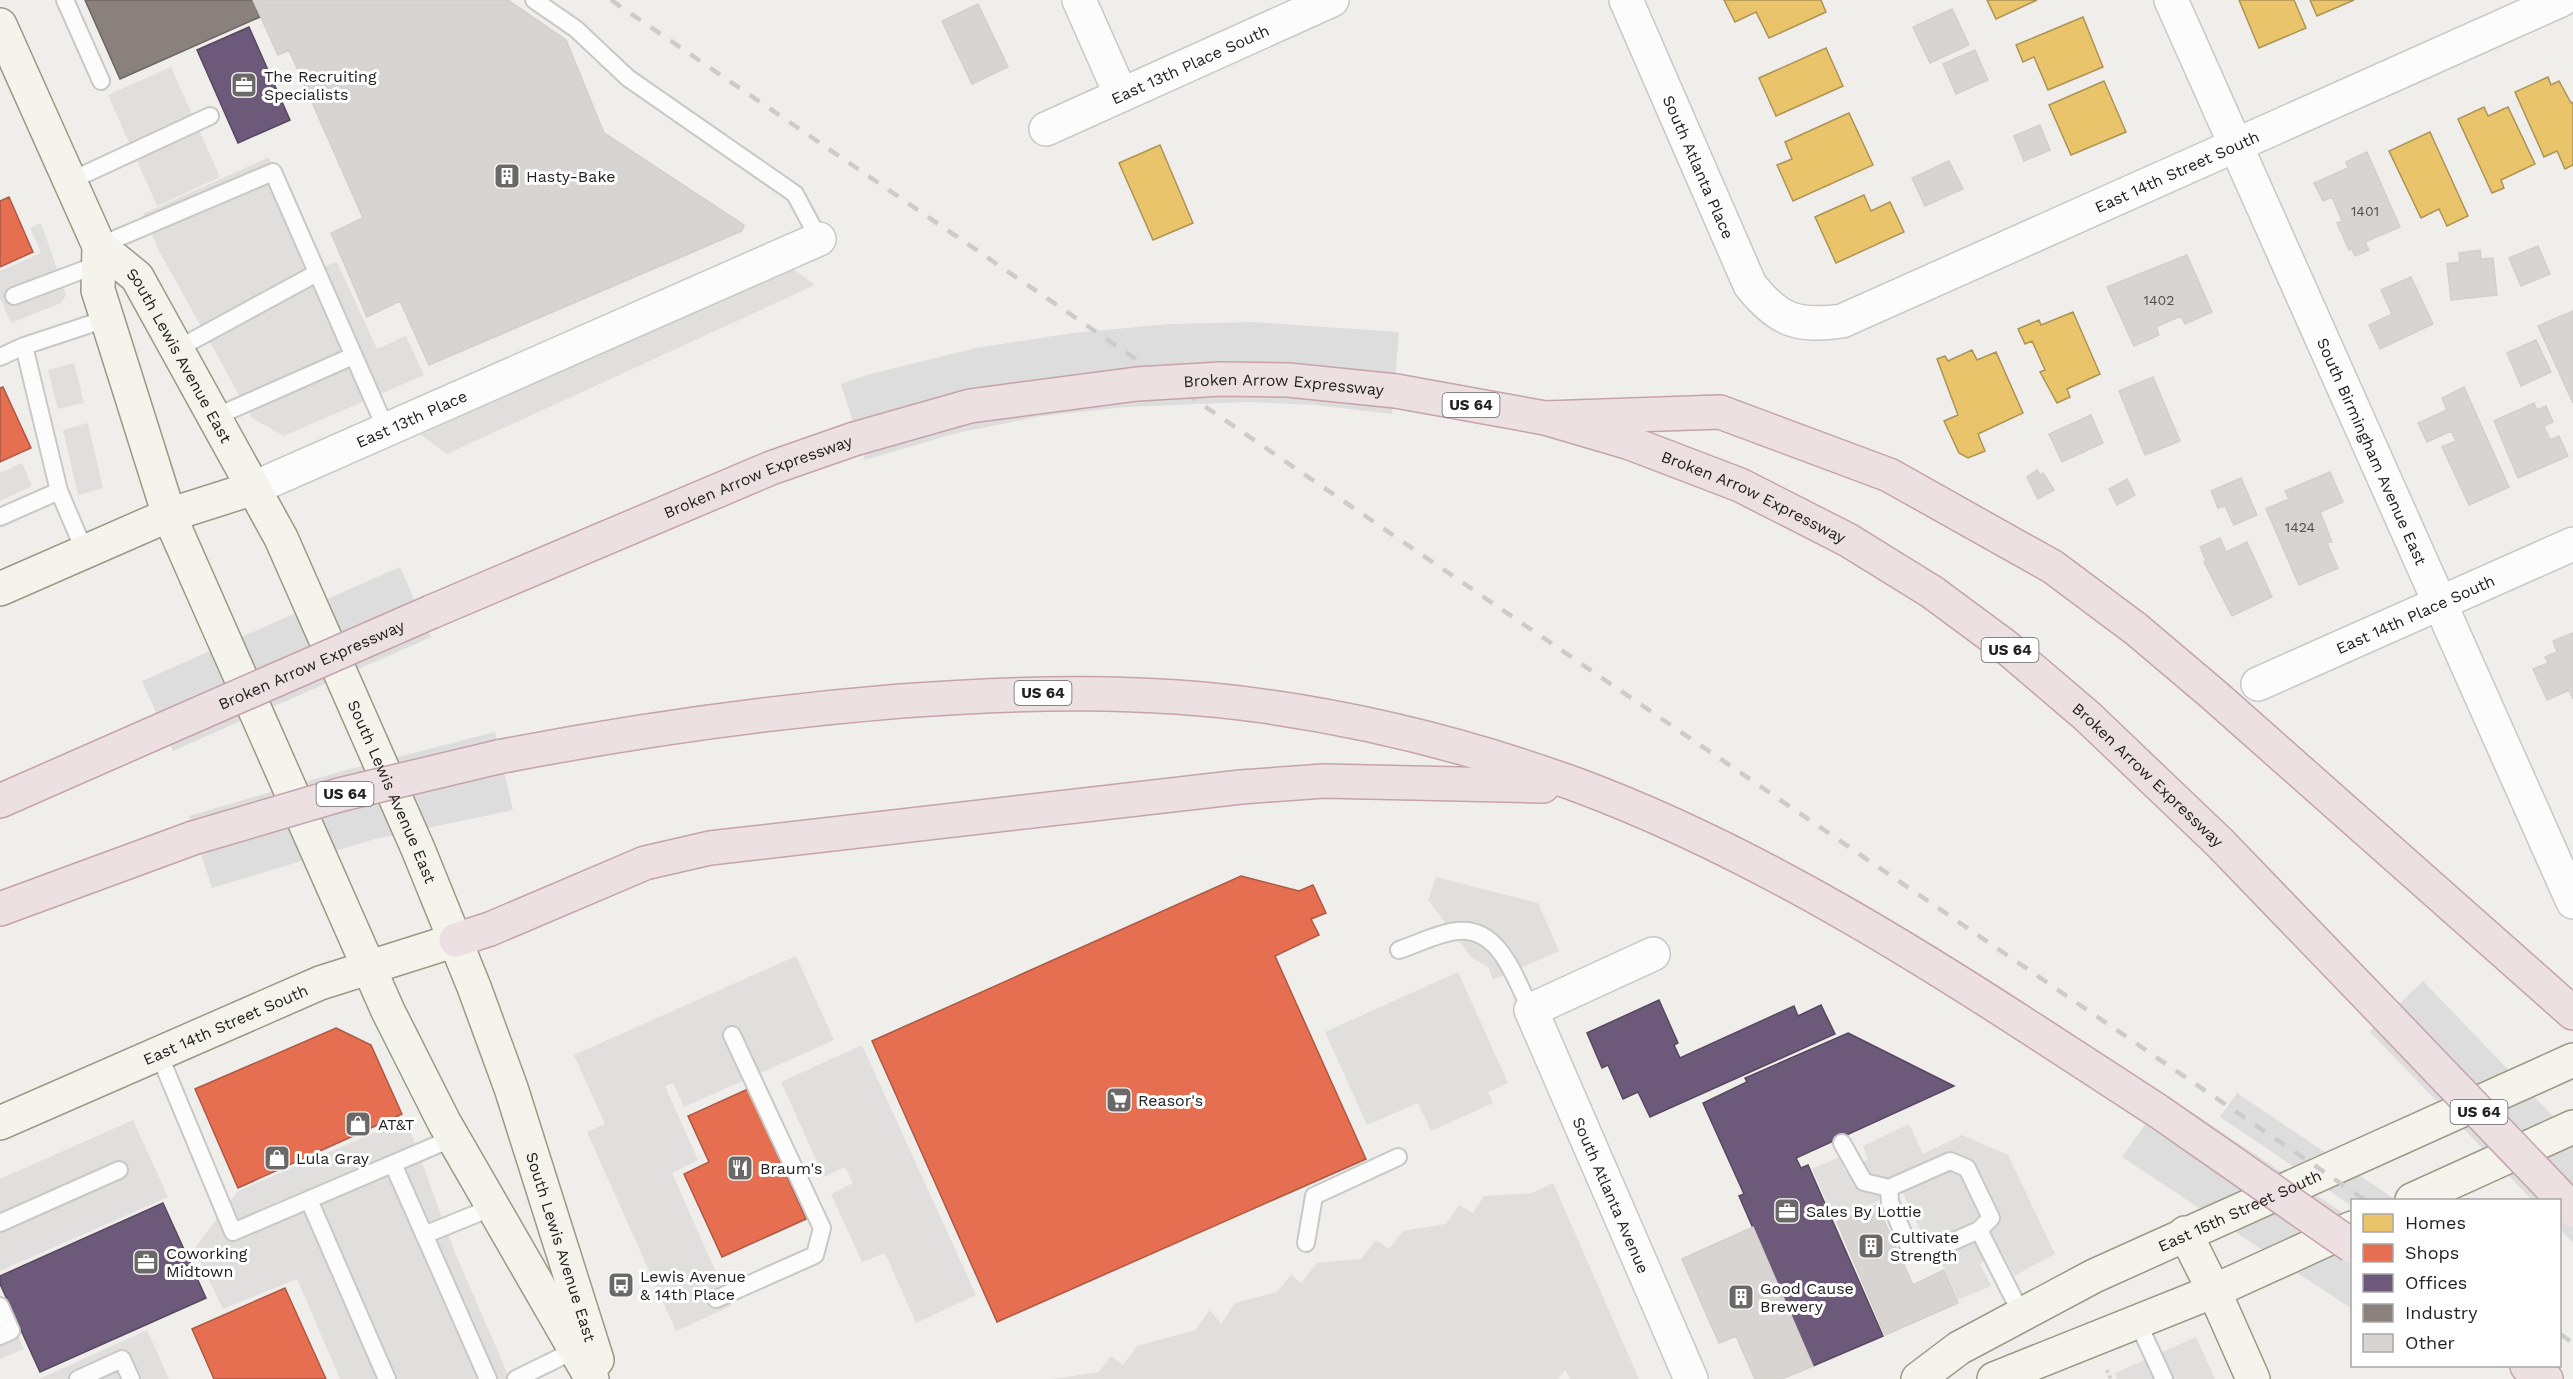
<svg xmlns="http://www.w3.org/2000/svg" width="2573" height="1379" font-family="'Work Sans',sans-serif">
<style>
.parking{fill:#e0dfde}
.pier{fill:#dedddd}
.homes{fill:#e9c46a;stroke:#ad9354;stroke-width:1.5}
.shops{fill:#e76f51;stroke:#ac5843;stroke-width:1.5}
.offices{fill:#6d597a;stroke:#564860;stroke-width:1.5}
.industry{fill:#8a817c;stroke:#6b6461;stroke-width:1.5}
.building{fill:#d7d4d2;stroke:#d3d0cc;stroke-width:1.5}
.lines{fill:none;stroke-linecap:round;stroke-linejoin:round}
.lane-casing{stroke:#c9c8c7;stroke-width:20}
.street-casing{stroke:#c9c8c7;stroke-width:36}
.secondary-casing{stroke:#999a82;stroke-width:36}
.highway-casing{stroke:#c5a2ac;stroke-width:36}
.path{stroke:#dccecd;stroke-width:4;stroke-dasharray:3 3;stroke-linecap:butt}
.lane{stroke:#fdfcfc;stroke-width:16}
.street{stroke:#fdfcfc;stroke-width:33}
.secondary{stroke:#f4f4ed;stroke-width:33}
.highway{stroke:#ece0e2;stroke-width:33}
.rail{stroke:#ccc;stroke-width:4.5;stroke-dasharray:12 12;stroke-linecap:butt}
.highway-bridge-casing{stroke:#c5a2ac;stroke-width:36;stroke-linecap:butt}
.highway-bridge{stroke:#ece0e2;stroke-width:33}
.labels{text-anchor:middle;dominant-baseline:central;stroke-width:6;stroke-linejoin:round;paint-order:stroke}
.number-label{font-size:14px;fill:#4f4e4e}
.shield{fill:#fff;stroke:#646464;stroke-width:1.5}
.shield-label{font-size:15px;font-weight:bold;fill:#222}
.street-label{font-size:16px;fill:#222;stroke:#fff}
.poi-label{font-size:16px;fill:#222;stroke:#fff;text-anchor:start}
</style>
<rect width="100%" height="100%" fill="#f0eeeb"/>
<path class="parking" d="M171 67 220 177 157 206 108 95Z
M269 157 281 183 288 181 325 266 337 262 377 349 406 336 424 375 284 436 252 418 159 251 143 214Z
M41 223 66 295 61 303 11 323 0 298V271L41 253 30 228Z
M792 268 815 285 447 454 420 434Z
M74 363 84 403 58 409 48 370Z
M88 423 103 488 78 495 63 430Z
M22 463 32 486 0 501V473Z
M1436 877 1538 903 1559 951 1493 980 1488 967 1471 957 1428 900Z
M796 956 834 1040 684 1107 673 1083 665 1086 698 1160 672 1173 731 1306 676 1331 587 1132 605 1124 574 1055Z
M1458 972 1508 1083 1488 1092 1493 1103 1431 1131 1418 1103 1367 1125 1325 1032Z
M862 1045 976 1295 916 1323 885 1253 862 1262 831 1194 853 1183 845 1167 824 1177 781 1082Z
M406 1119 455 1253 510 1379H340L297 1279 223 1309 194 1249 238 1191Z
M133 1120 168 1197 0 1271V1179Z
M1909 1124 1923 1154 1962 1135 2008 1155 2055 1254 2014 1276 2002 1252 1980 1264 1991 1286 1958 1300 1945 1269 1926 1243 1902 1191 1834 1219 1812 1169 1839 1157 1845 1171 1868 1159 1863 1146Z
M1553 1183 1639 1379H1570L1565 1370 1558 1379H1053L1099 1372 1111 1356 1123 1365 1137 1346 1195 1330 1210 1310 1221 1324 1235 1303 1277 1292 1291 1275 1301 1283 1317 1263 1361 1259 1376 1240 1389 1249 1403 1231 1446 1224 1459 1205 1473 1213 1484 1196 1532 1193Z
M0 1295 24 1349 0 1359Z
M147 1330 169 1379H39Z
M2196 1337 2215 1379H2117L2115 1373Z"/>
<path class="pier" d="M1253 322 1399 332 1392 414 1315 405 1247 402 1126 407 1042 416 957 433 865 460 841 384 867 375 976 348 1073 333 1169 324Z
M400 567 431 637 173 751 142 681Z
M495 732 513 810 375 839 212 888 189 816 339 772Z
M2423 981 2573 1137V1243L2560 1229V1200H2532L2370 1032Z
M2237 1093 2396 1200H2352V1206L2220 1117Z
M2166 1095 2352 1219V1309L2122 1157Z"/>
<path class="homes" d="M1724 0H1821L1826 12 1769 38 1756 12 1735 22Z
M1987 0H2037L1996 19Z
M2239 0H2294L2306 28 2259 48Z
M2310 0H2354L2317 16Z
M2083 17 2103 67 2048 90 2034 57 2023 62 2016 45Z
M1826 48 1843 86 1776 116 1759 78Z
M2548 77 2551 85 2559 81 2571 103 2573 102V165L2565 169 2557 151 2544 157 2515 92Z
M2104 81 2126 132 2071 155 2049 105Z
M2484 107 2488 116 2508 107 2535 164 2501 180 2504 188 2492 193 2458 119Z
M1849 113 1873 165 1793 201 1777 165 1792 159 1785 142Z
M2430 132 2468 216 2447 226 2439 209 2421 218 2389 151Z
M1160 145 1193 223 1153 240 1119 163Z
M1864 195 1871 211 1890 202 1904 232 1836 263 1815 217Z
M2073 312 2100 374 2067 389 2070 397 2057 403 2040 372 2045 370 2032 341 2025 344 2018 329 2039 320 2041 325Z
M1972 350 1977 360 1996 352 2023 413 1978 434 1985 451 1968 458 1959 453 1944 421 1958 415 1937 359 1945 356 1948 361Z"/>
<path class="shops" d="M9 197 33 252 0 267V201Z
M3 387 31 448 0 462V388Z
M1241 876 1299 891 1313 885 1326 913 1311 919 1319 935 1275 956 1366 1159 997 1322 872 1041Z
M336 1028 371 1045 402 1114 238 1188 195 1089Z
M748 1089 806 1219 722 1257 684 1174 709 1162 688 1116Z
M285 1288 326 1379H214L192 1329Z"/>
<path class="offices" d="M249 27 290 120 238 143 197 50Z
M1659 1000 1678 1043 1674 1045 1680 1058 1794 1006 1798 1016 1821 1005 1835 1034 1650 1117 1638 1092 1623 1099 1608 1065 1602 1068 1587 1033Z
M1848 1033 1954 1086 1796 1158 1801 1168 1808 1165 1883 1336 1813 1366 1739 1196 1744 1194 1703 1103 1747 1082 1745 1078Z
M163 1203 206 1298 40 1372 0 1284V1276Z"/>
<path class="industry" d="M85 0H253L260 17 120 79Z"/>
<path class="building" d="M253 0H508L566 40 604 133 744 225 742 231 429 365 400 301 367 317 331 233 363 218 289 50 278 55Z
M978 4 1008 67 972 84 942 21Z
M1952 9 1969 45 1930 63 1913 27Z
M1975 50 1988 80 1956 94 1943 64Z
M2040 125 2050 150 2024 161 2014 136Z
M2367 152 2400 227 2365 242 2369 250 2355 256 2351 248 2349 250 2337 223 2342 221 2332 197 2323 201 2314 183 2348 168 2346 162Z
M1949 161 1963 189 1925 206 1912 178Z
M2538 246 2550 274 2521 286 2509 258Z
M2480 250 2481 259 2493 258 2497 295 2451 300 2447 264 2460 262 2459 253Z
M2187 255 2212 312 2185 324 2181 316 2156 327 2159 335 2134 346 2107 287Z
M2411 277 2433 324 2380 349 2369 325 2392 314 2381 290Z
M2573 311V403L2538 326Z
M2536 340 2551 372 2521 386 2507 353Z
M2153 377 2180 441 2145 455 2119 391Z
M2464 387 2509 487 2469 505 2442 447 2456 441 2451 431 2427 442 2418 423 2447 410 2442 398Z
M2534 403 2537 410 2546 406 2553 422 2544 426 2550 440 2559 436 2568 456 2518 478 2494 421Z
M2091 415 2103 443 2062 462 2049 434Z
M2037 470 2040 475 2043 473 2054 490 2038 499 2027 477Z
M2330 472 2343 502 2320 512 2332 542 2327 543 2338 568 2299 585 2266 509 2289 499 2285 491Z
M2241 478 2257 515 2234 525 2225 506 2218 508 2211 491Z
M2127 479 2135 495 2117 505 2109 489Z
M2220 538 2226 552 2247 542 2272 597 2232 616 2204 562 2206 561 2200 547Z
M2573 633V699L2569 690 2547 700 2533 669 2548 663 2545 657 2557 652 2553 641Z
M1877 1205 1913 1285 1944 1270 1958 1303 1885 1335 1837 1222Z
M1753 1227 1813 1366 1782 1379H1755L1736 1336 1719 1343 1682 1259Z"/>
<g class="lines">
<g class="lane-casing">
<path id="lane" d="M65 0 101 81
M534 0 576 29 628 78 795 194 819 239
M70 181 210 116
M99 246 273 172 386 429
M14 296 99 264
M177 349 317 273
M0 357 24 346 106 319
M215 417 353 356
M59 491 85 552
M0 517 59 491 24 346
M1399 950C1417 944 1438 933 1457 931 1500 926 1515 979 1531 1010
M158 1052 233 1232 453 1138
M1842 1143 1864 1182 1889 1188 1950 1161 1967 1168 1991 1218 1979 1230 1927 1253 1909 1247 1890 1202 1889 1188
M393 1164 488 1379
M309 1200 387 1379
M0 1223 119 1170
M1979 1230 2022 1315
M424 1235 493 1207
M1306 1243 1314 1196 1398 1157
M716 1299 815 1255 822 1228 732 1035
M0 1306 11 1331 0 1336
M2138 1323 2164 1379
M78 1379 122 1359 131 1379
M516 1379 575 1350"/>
</g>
<g class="street-casing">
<g id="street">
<path d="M1079 0 1121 95"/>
<path id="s1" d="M1626 0 1750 285C1779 321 1797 327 1842 321L2561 0"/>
<path id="s2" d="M2171 0 2573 902"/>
<path id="s3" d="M1046 129 1332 0"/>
<path id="s4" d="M254 488 819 239"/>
<path id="s5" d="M2258 684 2573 544"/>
<path id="s6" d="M1653 954 1531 1010 1691 1379"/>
</g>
</g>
<g class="secondary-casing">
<g id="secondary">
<path d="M0 25 99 246 98 290 169 515 388 1011 444 1122 592 1379"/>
<path id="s7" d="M99 246 137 277 281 538 418 849 474 987 511 1088 597 1360"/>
<path d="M0 589 169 515 254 488"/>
<path id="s8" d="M0 1123 320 983 456 940"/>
<path d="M2412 1200 2573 1127"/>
<path d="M2185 1233 2214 1291 2253 1379"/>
<path id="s9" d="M1918 1379 1959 1348 2094 1276 2573 1060"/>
<path d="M1994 1379 2214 1291 2352 1228"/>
</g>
</g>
<g class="highway-casing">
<g id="highway">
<path id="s10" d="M1396 391 1545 418 1630 443 1740 485 1848 540 1932 592 2005 646 2087 716 2219 842 2385 1014"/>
<path d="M1545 418 1720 412 1889 475 2053 567 2136 629 2214 695 2573 1013"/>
<path id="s11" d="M431 612 771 468 854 439"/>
<path d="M498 757C632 731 765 712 901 701 1021 692 1144 689 1263 706 1371 721 1479 749 1580 786 1788 864 1973 991 2158 1111"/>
<path d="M0 801 150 735"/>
<path d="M0 909 193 838"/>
<path d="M456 940 490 929 645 863 710 848 1241 787 1324 781 1543 786"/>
<path d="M2527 1366 2546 1379"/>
</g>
</g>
<path class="path" d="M2107 1370 2111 1379"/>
<use href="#lane" class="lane"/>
<use href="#street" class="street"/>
<use href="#secondary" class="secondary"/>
<use href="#highway" class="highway"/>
<path class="rail" d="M611 0 2365 1200
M2560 1334 2573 1343"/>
<g class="highway-bridge-casing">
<g id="highway-bridge">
<path id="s12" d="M854 439 970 406 1137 384 1221 379 1288 380 1396 391"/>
<path id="s13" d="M150 735 431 612"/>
<path d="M193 838 339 795 498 757"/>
<path d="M2385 1014 2573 1210"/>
<path d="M2158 1111 2352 1246"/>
</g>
</g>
<use href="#highway-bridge" class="highway-bridge"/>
</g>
<defs>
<g id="office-square" transform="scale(1.35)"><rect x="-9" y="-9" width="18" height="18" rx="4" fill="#6a6968" stroke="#fff"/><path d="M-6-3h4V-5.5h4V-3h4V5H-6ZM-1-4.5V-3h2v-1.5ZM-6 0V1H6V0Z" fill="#fff"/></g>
<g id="building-square" transform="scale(1.35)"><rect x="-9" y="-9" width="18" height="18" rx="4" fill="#6a6968" stroke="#fff"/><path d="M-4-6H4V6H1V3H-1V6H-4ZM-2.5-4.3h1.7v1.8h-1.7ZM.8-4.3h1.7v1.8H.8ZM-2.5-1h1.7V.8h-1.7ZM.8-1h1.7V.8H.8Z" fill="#fff"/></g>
<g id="supermarket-square" transform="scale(1.35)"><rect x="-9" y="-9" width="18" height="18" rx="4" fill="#6a6968" stroke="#fff"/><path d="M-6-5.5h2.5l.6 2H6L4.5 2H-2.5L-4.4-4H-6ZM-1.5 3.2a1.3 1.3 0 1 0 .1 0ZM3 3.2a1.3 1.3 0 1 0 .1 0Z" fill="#fff"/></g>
<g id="shop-square" transform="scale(1.35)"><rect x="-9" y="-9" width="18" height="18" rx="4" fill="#6a6968" stroke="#fff"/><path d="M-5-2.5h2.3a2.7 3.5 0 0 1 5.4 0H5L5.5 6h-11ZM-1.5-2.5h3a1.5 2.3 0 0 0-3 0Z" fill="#fff"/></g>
<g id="restaurant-square" transform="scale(1.35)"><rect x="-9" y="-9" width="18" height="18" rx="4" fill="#6a6968" stroke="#fff"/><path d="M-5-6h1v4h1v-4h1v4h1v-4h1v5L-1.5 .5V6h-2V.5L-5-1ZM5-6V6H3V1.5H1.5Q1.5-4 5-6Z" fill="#fff"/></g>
<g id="bus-square" transform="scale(1.35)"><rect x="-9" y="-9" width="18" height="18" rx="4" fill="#6a6968" stroke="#fff"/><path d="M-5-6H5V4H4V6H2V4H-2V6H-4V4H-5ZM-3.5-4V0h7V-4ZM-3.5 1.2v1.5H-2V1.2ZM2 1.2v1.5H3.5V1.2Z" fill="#fff"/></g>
</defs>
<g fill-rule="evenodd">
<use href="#office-square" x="244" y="85"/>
<use href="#building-square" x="507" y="176"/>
<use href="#supermarket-square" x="1119" y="1100"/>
<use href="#shop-square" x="358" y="1124"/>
<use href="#shop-square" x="277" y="1158"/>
<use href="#restaurant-square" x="740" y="1168"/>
<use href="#office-square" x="1787" y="1211"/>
<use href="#building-square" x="1871" y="1246"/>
<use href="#office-square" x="146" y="1262"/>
<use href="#bus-square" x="621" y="1285"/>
<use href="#building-square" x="1741" y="1297"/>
</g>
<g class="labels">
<g class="number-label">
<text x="2365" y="211">1401</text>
<text x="2159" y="300">1402</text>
<text x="2300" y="527">1424</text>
</g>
<g class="shield">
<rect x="1442.5" y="393" width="57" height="24" rx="4.5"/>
<rect x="1981.5" y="638" width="57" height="24" rx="4.5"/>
<rect x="1014.5" y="681" width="57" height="24" rx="4.5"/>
<rect x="316.5" y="782" width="57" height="24" rx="4.5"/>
<rect x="2450.5" y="1100" width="57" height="24" rx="4.5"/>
</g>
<g class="shield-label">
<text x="1471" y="405">US 64</text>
<text x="2010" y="650">US 64</text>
<text x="1043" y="693">US 64</text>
<text x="345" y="794">US 64</text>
<text x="2479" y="1112">US 64</text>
</g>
<g class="street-label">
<text stroke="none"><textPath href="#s3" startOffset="158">East 13th Place South</textPath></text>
<text stroke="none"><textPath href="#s1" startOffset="182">South Atlanta Place</textPath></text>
<text stroke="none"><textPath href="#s1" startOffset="783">East 14th Street South</textPath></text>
<text stroke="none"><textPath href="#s7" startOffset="138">South Lewis Avenue East</textPath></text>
<text stroke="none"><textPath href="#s12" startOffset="436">Broken Arrow Expressway</textPath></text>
<text stroke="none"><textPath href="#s4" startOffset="172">East 13th Place</textPath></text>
<text stroke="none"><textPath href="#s2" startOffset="494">South Birmingham Avenue East</textPath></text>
<text stroke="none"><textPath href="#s11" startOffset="354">Broken Arrow Expressway</textPath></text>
<text stroke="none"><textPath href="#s10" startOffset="375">Broken Arrow Expressway</textPath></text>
<text stroke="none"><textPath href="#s5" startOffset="172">East 14th Place South</textPath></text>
<text stroke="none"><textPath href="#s13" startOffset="176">Broken Arrow Expressway</textPath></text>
<text stroke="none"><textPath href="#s10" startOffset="861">Broken Arrow Expressway</textPath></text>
<text stroke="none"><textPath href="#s7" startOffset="624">South Lewis Avenue East</textPath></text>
<text stroke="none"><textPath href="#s8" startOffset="246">East 14th Street South</textPath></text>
<text stroke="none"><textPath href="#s6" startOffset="336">South Atlanta Avenue</textPath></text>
<text stroke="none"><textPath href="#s9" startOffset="364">East 15th Street South</textPath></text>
<text stroke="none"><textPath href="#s7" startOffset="1110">South Lewis Avenue East</textPath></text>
</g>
<g class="poi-label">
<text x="264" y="76">The Recruiting<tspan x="264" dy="18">Specialists</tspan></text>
<text x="526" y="176">Hasty-Bake</text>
<text x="1138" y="1100">Reasor's</text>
<text x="378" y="1124">AT&amp;T</text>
<text x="296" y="1158">Lula Gray</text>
<text x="760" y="1168">Braum's</text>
<text x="1806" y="1211">Sales By Lottie</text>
<text x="1890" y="1237">Cultivate<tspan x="1890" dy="18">Strength</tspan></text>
<text x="166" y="1253">Coworking<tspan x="166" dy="18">Midtown</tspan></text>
<text x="640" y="1276">Lewis Avenue<tspan x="640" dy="18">&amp; 14th Place</tspan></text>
<text x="1760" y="1288">Good Cause<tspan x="1760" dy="18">Brewery</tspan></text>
</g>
</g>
<rect x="2351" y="1199" width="210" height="168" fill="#ffffff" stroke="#a7a7a7" stroke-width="1.5"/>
<rect x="2363" y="1214" width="30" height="18" fill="#e9c46a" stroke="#a7a7a7" stroke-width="1.5"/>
<text x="2405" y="1229" font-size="18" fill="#222222">Homes</text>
<rect x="2363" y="1244" width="30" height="18" fill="#e76f51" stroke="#a7a7a7" stroke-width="1.5"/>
<text x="2405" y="1259" font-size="18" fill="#222222">Shops</text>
<rect x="2363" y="1274" width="30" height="18" fill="#6d597a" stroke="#a7a7a7" stroke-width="1.5"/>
<text x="2405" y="1289" font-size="18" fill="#222222">Offices</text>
<rect x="2363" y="1304" width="30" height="18" fill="#8a817c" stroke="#a7a7a7" stroke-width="1.5"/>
<text x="2405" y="1319" font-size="18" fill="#222222">Industry</text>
<rect x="2363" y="1334" width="30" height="18" fill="#d7d4d2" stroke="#a7a7a7" stroke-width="1.5"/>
<text x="2405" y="1349" font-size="18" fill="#222222">Other</text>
</svg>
